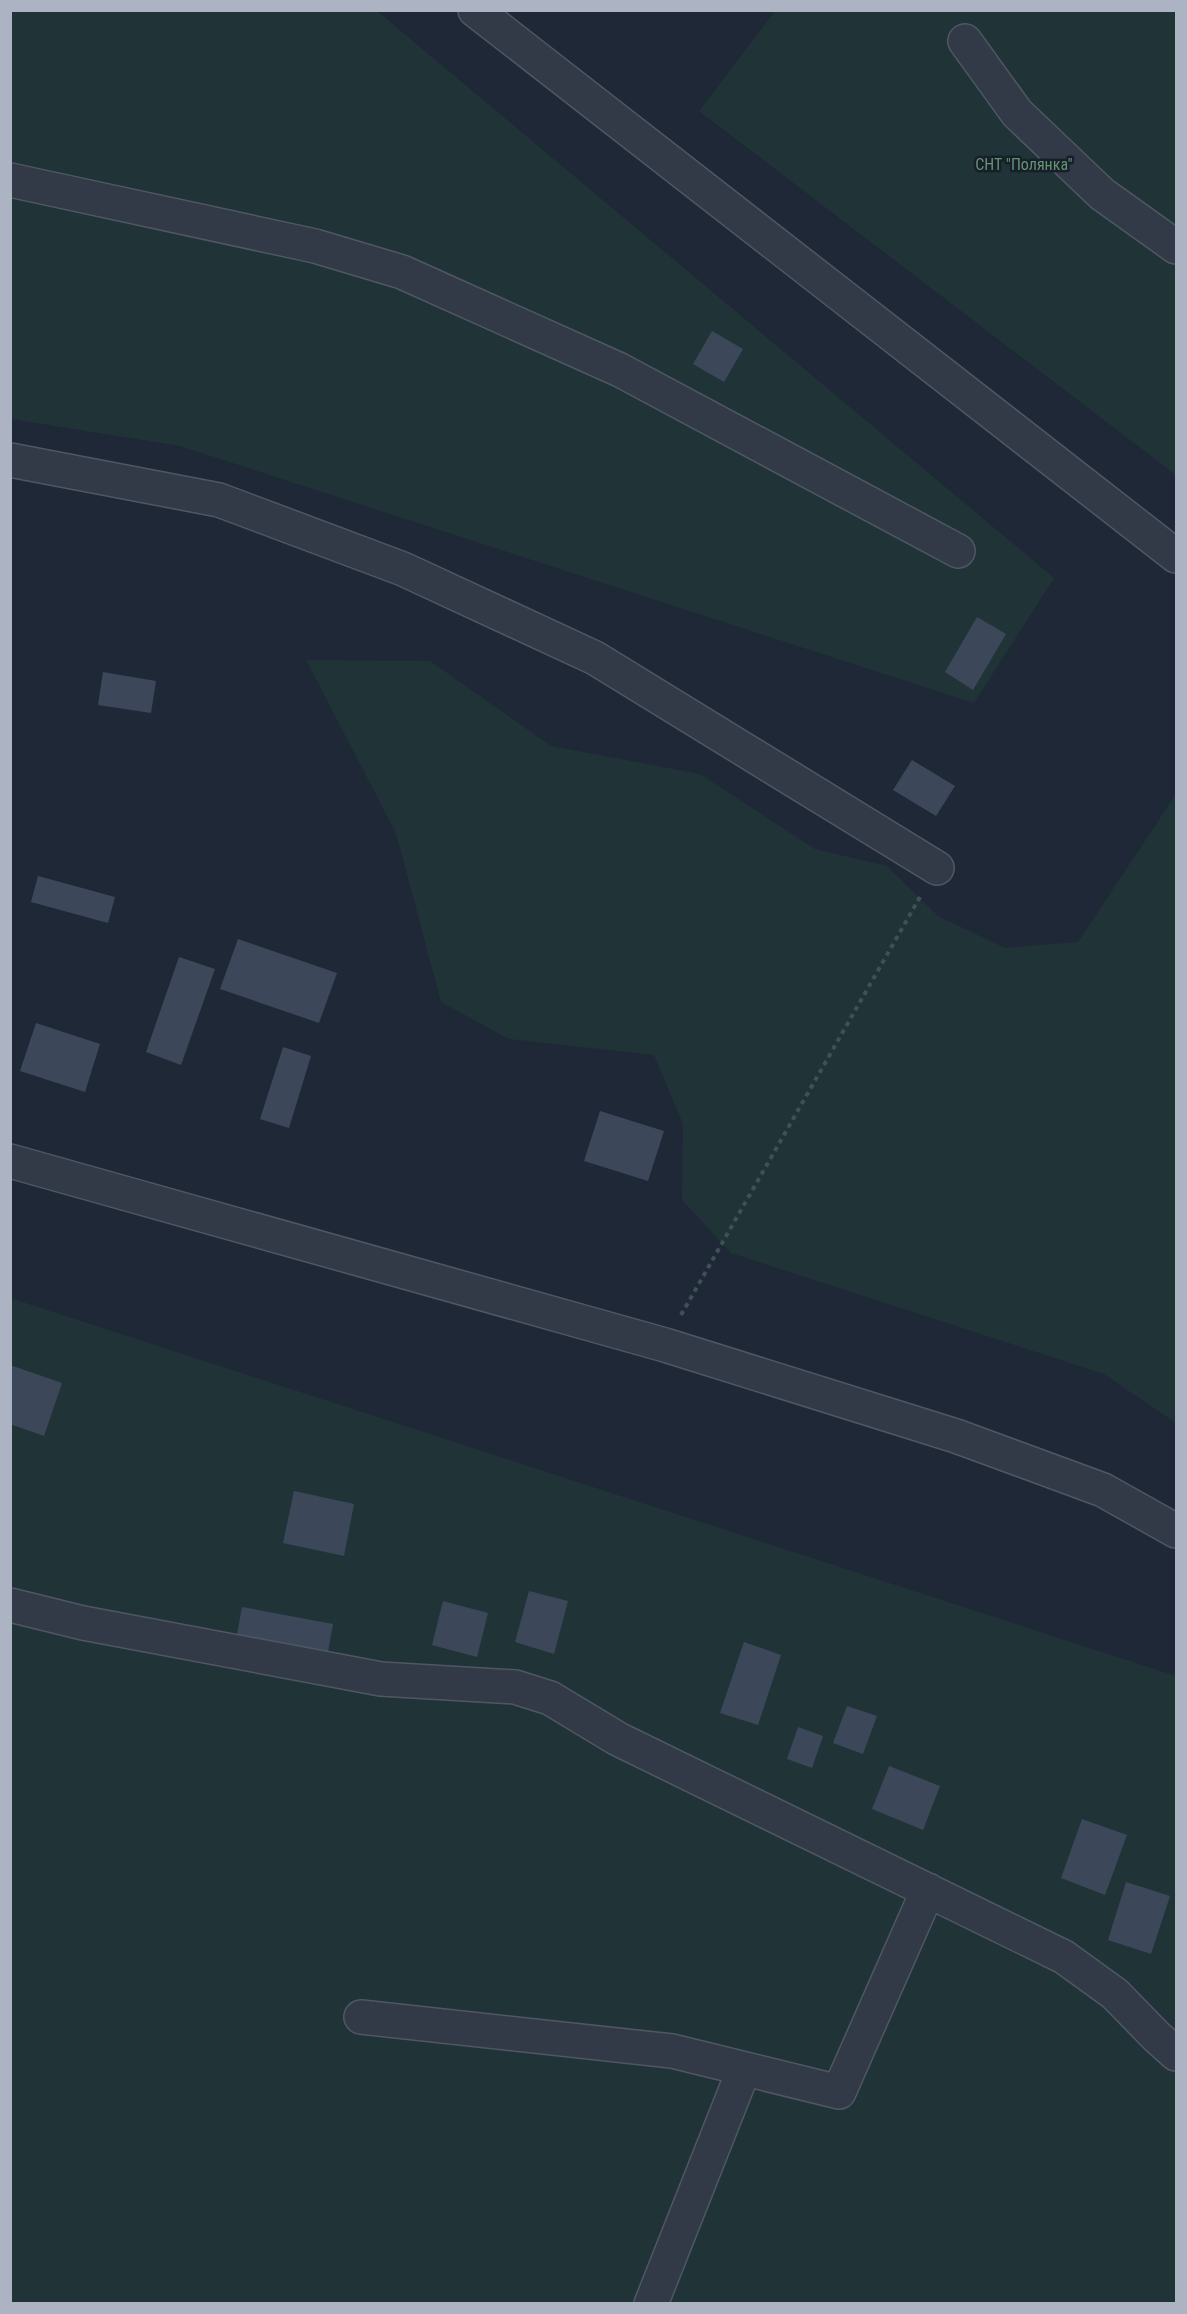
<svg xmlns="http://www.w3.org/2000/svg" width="1187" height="2314" font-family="'Roboto Condensed',sans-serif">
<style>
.green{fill:#203437}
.building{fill:#3c4859}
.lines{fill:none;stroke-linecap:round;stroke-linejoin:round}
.minor-casing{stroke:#4f5765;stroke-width:36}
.path{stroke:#3e5155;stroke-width:4;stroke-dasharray:4.5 4.5;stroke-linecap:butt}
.minor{stroke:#323a47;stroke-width:33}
.labels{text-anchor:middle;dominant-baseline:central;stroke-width:5;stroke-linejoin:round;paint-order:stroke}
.park-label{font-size:16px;fill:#639470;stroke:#181f2b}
</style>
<rect width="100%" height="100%" fill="#1f2836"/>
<path class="green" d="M10 11H377L1054 578 974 703 180 446 11 419Z
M775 11H1176V475L699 111Z
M306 660 430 661 551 746 700 774 815 849 887 866 938 916 1005 948 1078 942 1176 794V1423L1104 1374 731 1253 682 1200 683 1124 654 1055 509 1039 441 1002 396 833Z
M10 1298 1176 1676V2303H11Z"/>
<path class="building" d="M712 331 743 349 724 382 693 364Z
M977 617 1006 634 973 690 945 672Z
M103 672 156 681 151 713 98 705Z
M912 760 955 786 936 816 893 790Z
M38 876 115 897 108 923 31 902Z
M238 939 337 973 319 1023 220 989Z
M179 957 215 969 181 1065 146 1052Z
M36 1023 100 1044 85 1092 20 1071Z
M283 1047 311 1056 289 1128 260 1119Z
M600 1111 664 1131 648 1181 584 1161Z
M10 1365 62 1383 44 1436 10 1424Z
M294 1491 354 1504 344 1556 283 1543Z
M529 1591 568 1601 554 1654 515 1642Z
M443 1601 488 1613 477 1657 432 1645Z
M242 1607 333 1624 327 1657 236 1640Z
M744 1642 781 1655 758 1725 720 1713Z
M847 1706 877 1716 863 1754 833 1743Z
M798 1727 823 1736 812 1768 787 1759Z
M889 1766 940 1786 923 1830 872 1809Z
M1082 1819 1127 1835 1105 1895 1061 1878Z
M1126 1882 1170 1896 1151 1954 1108 1940Z"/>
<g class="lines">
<g class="minor-casing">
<path id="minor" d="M475 10 1176 556
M965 41 1017 113 1102 194 1176 247
M10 180 315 246 402 272 620 370 958 551
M10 460 219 500 403 569 595 658 937 868
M10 1161 665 1345 956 1436 1103 1490 1176 1531
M10 1605 83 1623 381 1679 515 1687 550 1698 618 1739 1064 1957 1115 1994 1157 2037 1176 2054
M361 2017 672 2051 839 2092 928 1890
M651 2304 744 2069"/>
</g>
<path class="path" d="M681 1315 920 897"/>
<use href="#minor" class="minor"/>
</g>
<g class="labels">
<g class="park-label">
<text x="1024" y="164">СНТ "Полянка"</text>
</g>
</g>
<rect width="1187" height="2314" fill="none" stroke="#acb4c4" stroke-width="24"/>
</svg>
